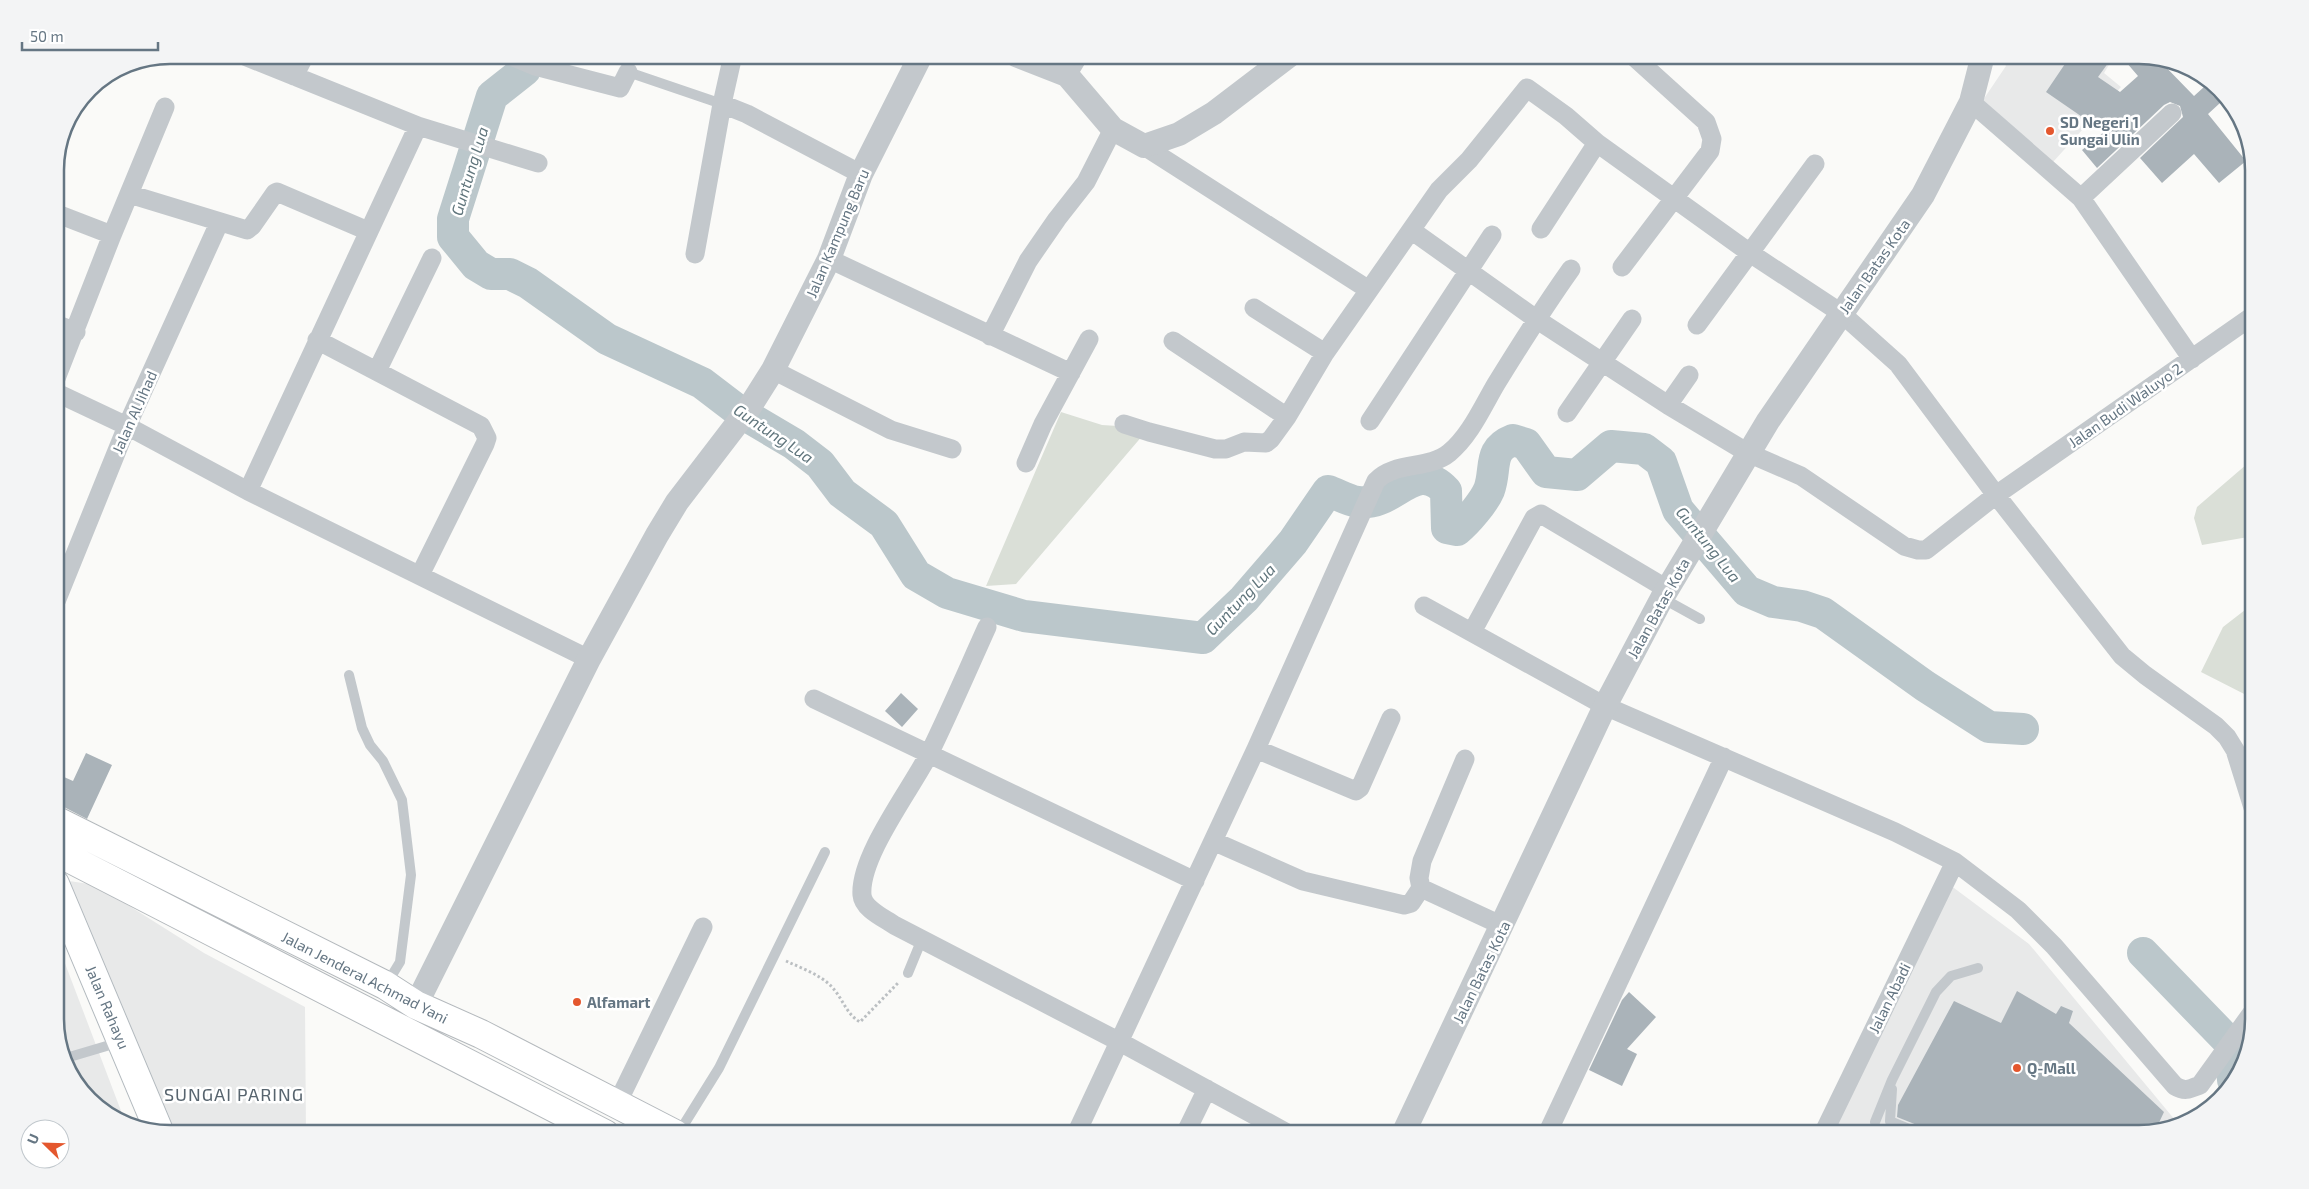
<svg xmlns="http://www.w3.org/2000/svg" width="2309" height="1189" font-family="'Exo 2',sans-serif">
<style>
.built{fill:#e8e9e9}
.green{fill:#dadfd7}
.lines{fill:none;stroke-linecap:round;stroke-linejoin:round}
.river{stroke:#bbc7cb;stroke-width:32}
.building{fill:#aab3b9}
.secondary-casing{stroke:#b3babf;stroke-width:30}
.trunk-casing{stroke:#b4b9bd;stroke-width:30}
.path{stroke:#bbbfc2;stroke-width:3;stroke-dasharray:2.5 2.5;stroke-linecap:butt}
.service{stroke:#c3c8cc;stroke-width:10}
.minor{stroke:#c3c8cc;stroke-width:19}
.tertiary{stroke:#c3c8cc;stroke-width:24}
.secondary{stroke:#fff;stroke-width:28}
.trunk{stroke:#fff;stroke-width:28}
.poi-dot{fill:#e4572e;stroke:#fff;stroke-width:2}
.labels{text-anchor:middle;dominant-baseline:central;stroke-width:5;stroke-linejoin:round;paint-order:stroke}
.poi-label{font-size:15px;font-weight:bold;fill:#657683;stroke:#fff;text-anchor:start}
.street-label{font-size:15px;fill:#657683;stroke:#fff}
.water-label{font-size:16px;font-style:italic;fill:#60757c;stroke:#fff}
.quarter-label{font-size:18px;letter-spacing:1px;fill:#57646e;stroke:#fff}
.rim{fill:none;stroke:#657683;stroke-width:2.5}
</style>
<rect width="100%" height="100%" fill="#fafaf8"/>
<path class="built" d="M1999 55H2115L2104 73 2121 87 2053 162 1983 100 2006 66Z
M69 881 96 885 204 953 305 1007 306 1134H171Z
M1950 885 2029 944 2175 1120 2172 1124 2139 1134H1832Z
M55 937 126 1124 119 1122 75 1083 55 1027Z
M534 1124 552 1134H529Z"/>
<path class="green" d="M1061 412 1102 425 1149 428 1016 584 986 586Z
M2254 458V536L2202 545 2194 518 2197 507Z
M2254 603V699L2201 672 2223 627Z"/>
<g class="lines">
<path class="river" d="M529 55 525 70 492 96 453 219V237L476 265 491 274H510L528 283 607 339 702 383 740 412 794 444 820 464 842 493 884 524 916 575 947 593 1024 616 1203 638 1244 599 1293 542 1328 491C1337 494 1349 501 1358 502 1396 507 1414 457 1446 491L1447 528 1457 530C1467 522 1484 502 1489 490 1497 469 1487 450 1513 440L1526 444 1546 472 1577 475 1611 446 1644 449 1661 462 1678 510 1747 591 1773 602 1802 606 1823 613 1925 686 1989 727 2023 729
M2143 953 2231 1044 2233 1080"/>
</g>
<path class="building" d="M2071 55H2114L2098 77 2120 92 2138 76 2120 55H2139L2159 60 2194 96 2204 87 2220 103 2208 114 2246 161 2219 183 2194 154 2162 183 2140 158 2183 117 2180 106 2170 102 2164 105 2097 168 2082 150 2104 132 2046 92Z
M901 693 918 709 902 727 885 711Z
M86 753 112 765 87 819 62 806 64 802 55 798V773L73 781Z
M2017 991 2056 1014 2061 1006 2073 1011 2069 1023 2164 1112 2156 1129 2139 1134H1926L1922 1127 1897 1117 1898 1105 1954 1001 2001 1023Z
M1629 992 1656 1017 1627 1049 1637 1054 1622 1086 1589 1070 1622 1000Z"/>
<g class="lines">
<g class="secondary-casing">
<path id="secondary" d="M55 884 159 1131"/>
</g>
<g class="trunk-casing">
<path id="trunk" d="M55 820 385 985 416 1005 481 1034 675 1134
M55 851 605 1134"/>
</g>
<path class="path" d="M786 961C801 968 819 974 831 986 843 998 845 1013 860 1022L898 983"/>
<path class="service" d="M628 72 722 104
M1662 598 1700 619
M349 675 362 728 370 745 383 761 402 800 411 875 400 962 386 985
M908 973 922 939
M66 1058 120 1042
M1892 1089 1890 1121 1919 1133
M1875 1122 1892 1080 1936 992 1951 976 1978 968
M678 1134 719 1068 825 852"/>
<path class="minor" d="M242 55 418 126 248 491
M509 55 535 66 620 88 628 72
M1067 75 1079 55
M294 76 305 55
M1971 102 2081 198 2192 359
M722 104 747 114 861 174
M418 126 538 163
M1597 143 1750 253 1841 313 1898 364 1996 495 2122 656 2145 675 2216 726 2227 737 2235 750 2254 811
M1144 146 1369 290
M129 194 247 230 252 226 275 193 277 192 368 231
M2081 198 2172 113
M55 213 112 235 55 381
M1411 230 1536 319 1668 405 1748 453 1801 476 1904 546 1918 550H1926L1996 495 2254 315
M112 235 165 107
M695 254 722 104 733 55
M829 259 1071 373
M1622 267 1710 151 1712 139 1706 122 1632 55
M1254 308 1325 353
M55 324 76 332
M1697 325 1815 164
M990 336 1028 261 1057 219 1086 182 1113 129
M317 340 481 426 487 438 485 444 420 575
M1173 341 1287 417
M773 370 891 430 952 449
M377 371 432 258
M55 392 127 426 248 491 589 659
M1668 405 1689 375
M1567 413 1632 319
M1370 421 1492 235
M1124 424 1149 432 1215 449H1226L1244 442 1266 443 1271 439 1287 417 1325 353 1439 190 1469 160 1527 88 1566 116 1597 143 1541 229
M1026 463 1043 424 1089 339
M55 604 127 426 219 223
M1424 606 1605 706 1895 832 1955 862 2018 910 2054 946 2175 1086C2185 1092 2190 1089 2200 1085L2254 1010
M987 627C968 669 950 711 930 752 912 788 859 856 862 895 863 909 884 918 894 925L1120 1042 1289 1134
M1472 632 1534 518 1541 514 1667 589
M814 699 1195 881
M1256 749 1356 791 1360 788 1391 718
M1213 841 1303 881 1404 905 1411 903 1421 888 1503 926
M1421 888 1419 878 1422 861 1465 759
M617 1104 703 927
M1076 1134 1256 749 1376 481C1395 461 1428 470 1449 453 1470 436 1483 406 1496 384 1520 345 1544 307 1571 269
M1185 1134 1207 1089
M1547 1134 1724 757
M1823 1134 1955 862"/>
<path class="tertiary" d="M1016 55 1067 75 1113 129 1144 146 1179 134 1214 113 1290 55
M416 1005 589 659 657 535 677 502 749 408 773 370 829 259 861 174 921 55
M1403 1134 1605 706 1662 598 1768 421 1923 195 1971 102 1983 55"/>
<use href="#secondary" class="secondary"/>
<use href="#trunk" class="trunk"/>
</g>
<g class="poi-dot">
<circle cx="2050" cy="131" r="5"/>
<circle cx="577" cy="1002" r="5"/>
<circle cx="2017" cy="1068" r="5"/>
</g>
<g class="labels">
<g class="poi-label">
<text x="2060" y="122">SD Negeri 1<tspan x="2060" dy="17">Sungai Ulin</tspan></text>
<text x="587" y="1002">Alfamart</text>
<text x="2027" y="1068">Q-Mall</text>
</g>
<g class="street-label">
<text transform="translate(837 233) rotate(-67)">Jalan Kampung Baru</text>
<text transform="translate(1874 266) rotate(-55)">Jalan Batas Kota</text>
<text transform="translate(2125 405) rotate(-35)">Jalan Budi Waluyo 2</text>
<text transform="translate(134 412) rotate(-66)">Jalan Al Jihad</text>
<text transform="translate(1658 608) rotate(-61)">Jalan Batas Kota</text>
<text transform="translate(1481 972) rotate(-64)">Jalan Batas Kota</text>
<text transform="translate(365 977) rotate(27)">Jalan Jenderal Achmad Yani</text>
<text transform="translate(1889 998) rotate(-64)">Jalan Abadi</text>
<text transform="translate(108 1007) rotate(67)">Jalan Rahayu</text>
</g>
<g class="water-label">
<text transform="translate(469 171) rotate(-73)">Guntung Lua</text>
<text transform="translate(774 433) rotate(34)">Guntung Lua</text>
<text transform="translate(1709 544) rotate(51)">Guntung Lua</text>
<text transform="translate(1240 599) rotate(-46)">Guntung Lua</text>
</g>
<g class="quarter-label">
<text x="234" y="1094">SUNGAI PARING</text>
</g>
</g>
<path d="M0 0H2309V1189H0ZM170 64H2139A106 106 0 0 1 2245 170V1019A106 106 0 0 1 2139 1125H170A106 106 0 0 1 64 1019V170A106 106 0 0 1 170 64Z" fill="#f3f4f5" fill-rule="evenodd"/>
<path class="rim" d="M170 64H2139A106 106 0 0 1 2245 170V1019A106 106 0 0 1 2139 1125H170A106 106 0 0 1 64 1019V170A106 106 0 0 1 170 64Z"/>
<g transform="translate(45 1144) rotate(293)"><circle r="24" fill="#ffffff" stroke="#c1c8cd"/>
<path d="M0-4L9 19L0 12L-9 19Z" fill="#e4572e"/>
<text y="-8" font-size="14" font-weight="bold" text-anchor="middle" fill="#657683">U</text>
</g>
<path d="M22 42v8h136v-8" fill="none" stroke="#657683" stroke-width="2.5"/>
<text x="30" y="42" font-size="15" fill="#657683" stroke="#ffffff" stroke-width="4" paint-order="stroke">50 m</text>
</svg>
